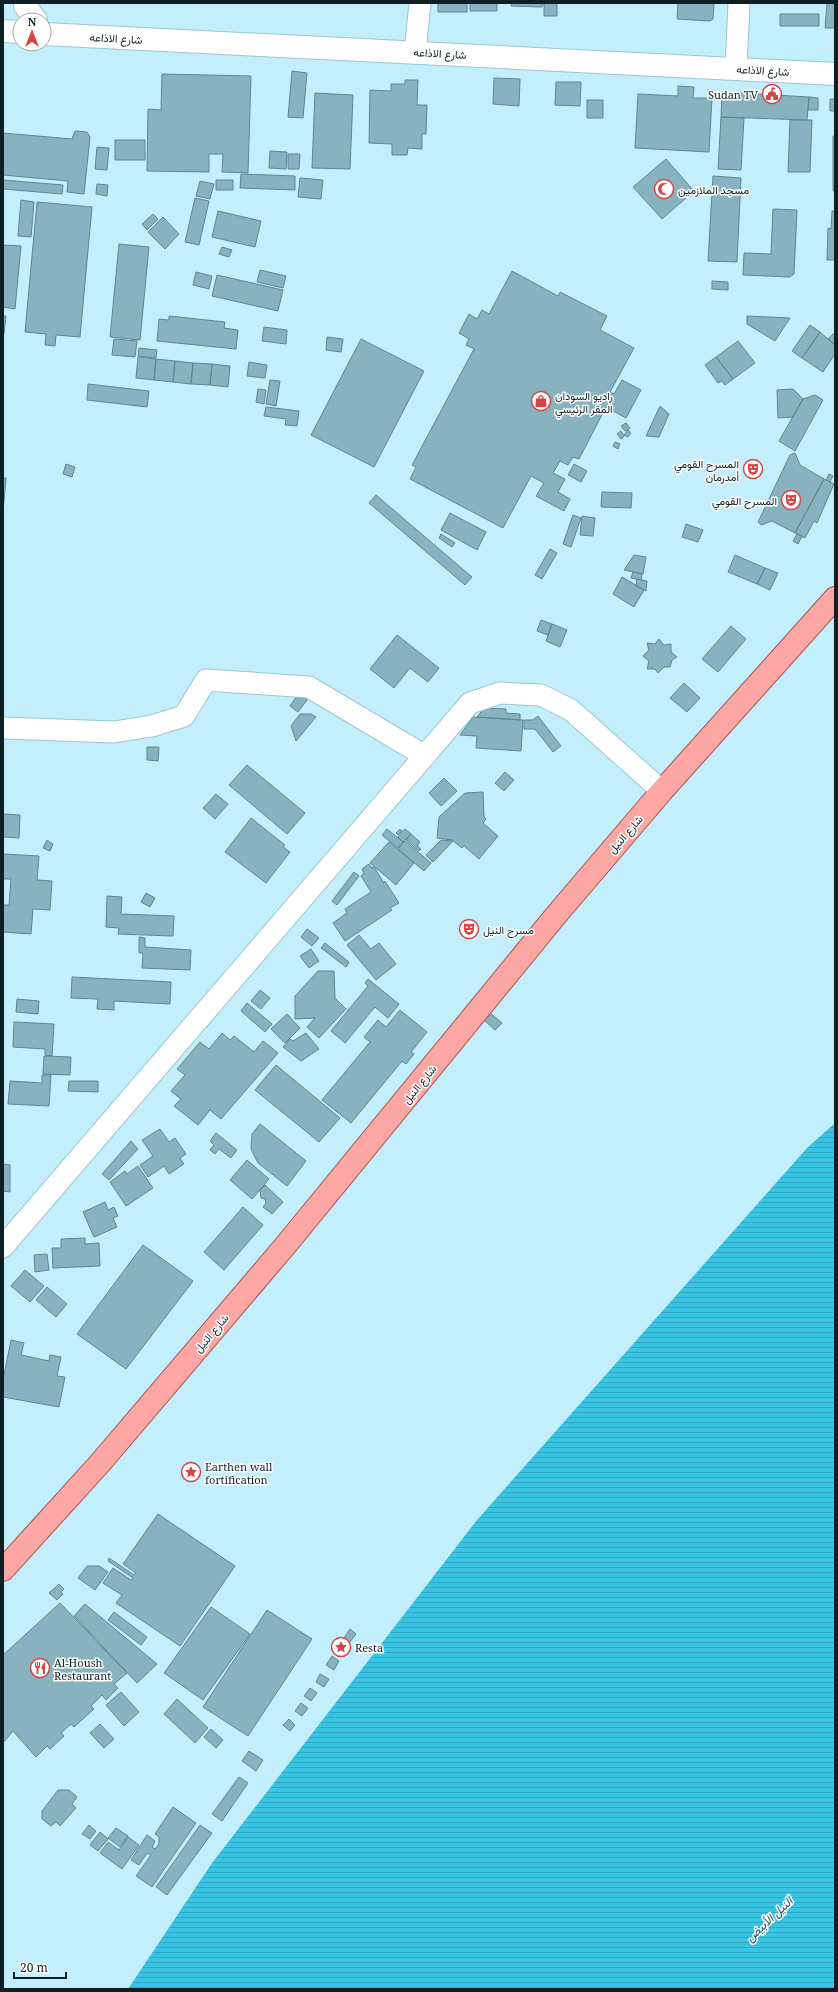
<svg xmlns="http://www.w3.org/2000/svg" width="838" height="1992" font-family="'Noto Serif',Vazirmatn,serif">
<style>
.water{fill:url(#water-rules)}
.building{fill:#88b2be;stroke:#5d8691}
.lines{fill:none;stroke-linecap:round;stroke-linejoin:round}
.street-casing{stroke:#9cc6d2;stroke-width:23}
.secondary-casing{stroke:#9cc6d2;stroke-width:24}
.primary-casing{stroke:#a85150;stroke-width:24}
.street{stroke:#fff;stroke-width:21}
.secondary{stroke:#fff;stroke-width:22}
.primary{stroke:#fca7a4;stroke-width:22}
.labels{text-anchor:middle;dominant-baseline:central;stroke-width:3;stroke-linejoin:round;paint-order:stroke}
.street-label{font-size:11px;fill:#0f1f24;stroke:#fff}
.poi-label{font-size:11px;fill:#0f1f24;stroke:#fff;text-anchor:start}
.water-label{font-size:12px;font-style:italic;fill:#124b59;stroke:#fff}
</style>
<defs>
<pattern id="water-rules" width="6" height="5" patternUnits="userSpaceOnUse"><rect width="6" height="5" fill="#39c4e4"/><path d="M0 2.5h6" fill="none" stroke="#31a8c3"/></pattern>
</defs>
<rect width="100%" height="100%" fill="#c3eefb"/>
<path class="water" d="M835 1123V1989H128L212 1863 477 1520 807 1148Z"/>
<path class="building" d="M438 3H467V12H438Z
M470 3H497V11H470Z
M512 3H543L542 7 511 6Z
M544 3H557V16H544Z
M678 3H714L713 19 710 21 677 19Z
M827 3H835V28H825Z
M780 14H819V26H780Z
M292 71 307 73 303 118 288 117Z
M162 74 251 76 248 173 222 172 223 154H209V172L147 171 148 109 161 110Z
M494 78 520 79 519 106 493 104Z
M405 80H418L417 105H427L426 134H422V149L408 148 407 155H392V144L369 143 370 90 391 91V84H405Z
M556 82H581L580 106 555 105Z
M678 86 694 87 693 98H712L709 152 635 148 638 94 678 96Z
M722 92 809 97 807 120 721 117Z
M315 93 353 95 350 169 312 168Z
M809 97 818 98V110H808Z
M830 99H835V111H830Z
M587 100H603V118H587Z
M721 117 744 118 741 170 718 169Z
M790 120H812L810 172H788Z
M75 131 87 132 90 137 84 194 67 192 68 181 3 175V133L72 139Z
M833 136H835V191H833Z
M115 140H145V160H115Z
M97 147 109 148 107 170 95 169Z
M270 151 287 152 286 169 269 168Z
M288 154H300L299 169H288Z
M666 159 694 191 662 219 633 187Z
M241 174 295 176V190L240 188Z
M713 176 741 178 737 262 708 261Z
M300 178 323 180 321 199 298 197Z
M3 180 63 185 62 194 3 189Z
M216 180H233V190H216Z
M200 181 214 184 210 199 196 196Z
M97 184 108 185 107 196 96 194Z
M195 198 209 201 199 245 185 242Z
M21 200 34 202 31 237 18 236Z
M37 202 92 207 80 337 56 335 55 346 45 345 46 334 25 332Z
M773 209 797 210 794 274 790 277 743 275 744 253 771 254Z
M218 211 261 221 255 247 212 237Z
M832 211H835V260H827L828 228 831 229Z
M153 214 158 219 147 230 142 224Z
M163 217 179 234 165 249 148 232Z
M119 244 149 247 140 340 110 337Z
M3 245 21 246 15 309 3 307Z
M222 247 232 250 229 257 219 254Z
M260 270 286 276 283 288 257 282Z
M512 271 558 296 560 292 607 316 600 330 634 348 610 392 614 394 622 380 641 390 626 418 606 407 579 459 573 457 568 465 560 461 553 473 565 479 558 492 570 499 564 511 536 496 544 483 531 476 503 528 410 479 416 467 412 465 474 349 466 345 469 339 459 333 469 314 477 319 482 310 489 314Z
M196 272 212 276 209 289 193 285Z
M217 275 283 290 278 311 212 296Z
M712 281 728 282V290L712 289Z
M3 316H6L4 334H3Z
M169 316 225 322 224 328 238 330 236 349 157 341 159 319 169 320Z
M747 316 790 318 775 341 747 324Z
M810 325 820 332 802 358 792 351Z
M264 327 287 330 286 344 262 341Z
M820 332 835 345V354L823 372 802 358Z
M835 332V345L828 339Z
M327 337 343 339 341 352 326 350Z
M114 339 137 341 135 357 112 355Z
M361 339 424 371 374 467 311 435Z
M738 341 755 363 733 379 716 357Z
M139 348 157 350 156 358 138 356Z
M138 357 156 359 154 380 136 378Z
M716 357 733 379 725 385 722 381 718 383 705 365Z
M156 359 175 361 173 382 154 380Z
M175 361 193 363 191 384 173 382Z
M249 362 267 365 265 378 247 376Z
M193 363 212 364 210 385 191 384Z
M212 364 230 366 228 387 210 385Z
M270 380 280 381 276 406 266 404Z
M88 384 149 391 147 407 87 400Z
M258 389 266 390 264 404 256 402Z
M793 389 803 399 793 417 778 418 777 390Z
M815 395 823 400 795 451 779 441 803 399Z
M660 406 669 414 659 437 646 436Z
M266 407 299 411 297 426 285 425 286 419 264 416Z
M626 423 630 428 625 431 621 426Z
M628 430 631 433 628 437 624 435Z
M621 431 624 436 621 439 617 434Z
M615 442 620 444 618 449 613 446Z
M795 453 800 465 824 479 795 533 772 521 761 525 758 522 790 455Z
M66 464 75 467 72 477 63 474Z
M574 464 587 471 581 482 568 475Z
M829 474 833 476 830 482 826 480Z
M3 478H6L3 512Z
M824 479 834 484 817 523 814 521 805 538 795 533Z
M602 492 632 493 631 508 601 507Z
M376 495 472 577 465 585 369 503Z
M450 513 486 532 477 550 441 530Z
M573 515 581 518 571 547 563 544Z
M582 516 595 518 593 536 580 535Z
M686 524 703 530 698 542 682 537Z
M441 534 455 543 452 547 439 538Z
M797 534 802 536 798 544 793 541Z
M550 549 557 553 542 579 535 575Z
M634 555 646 557 643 574 624 570Z
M735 555 765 568 757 584 728 572Z
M765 568 778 573 770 590 757 584Z
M633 572 642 574 641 580 631 578Z
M622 577 644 590 634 607 613 594Z
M637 579 647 581 646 591 636 586Z
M541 620 552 624 548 635 537 631Z
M552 624 567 630 560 647 546 641Z
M731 626 746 639 718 672 702 659Z
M397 635 439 668 428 682 410 668 394 688 370 669Z
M659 639 664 645 671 644V652L677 657 672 660 670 667H664L658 673 655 669H647L649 661 643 656 649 650 647 643 655 644Z
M684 683 700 698 687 712 670 698Z
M301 690 310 696 298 712 290 706Z
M484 708 506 709V713L520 714V720L477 717Z
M300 714H311L316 717 296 741 291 726Z
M538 716 561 746 553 752 535 729H524V720H533Z
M473 717 523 720 521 751 476 748 477 736 460 735Z
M147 747H159L158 761 147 760Z
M247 765 305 813 287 834 229 785Z
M505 772 514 780 504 791 495 783Z
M444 778 457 791 441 806 429 793Z
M483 792 484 817 486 819 483 823 498 836 479 859 464 846 462 848 452 840 437 838 439 817 465 793Z
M216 794 228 804 215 819 203 808Z
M3 814 20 815 19 838 3 837Z
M251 818 285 845 283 847 290 852 266 883 225 852Z
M387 829 403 842 398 848 382 835Z
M400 829 402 831 398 835 396 833Z
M405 829 411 834 403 842 398 837Z
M411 834 420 842 417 846 421 849 419 851 406 840Z
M47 840 53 844 50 851 43 848Z
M441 840 453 841 433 862 426 855Z
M405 841 431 863 424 871 398 849Z
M389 842 414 863 396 885 370 863Z
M3 854 39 856 37 880 52 881 50 910 33 909 31 934 3 932V905H9L11 879H3Z
M369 864 372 868 374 867 384 883 385 881 399 903 390 908 392 910 345 941 333 923 347 913 345 909 371 892 361 876 364 873 362 869Z
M354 872 359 876 337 905 332 901Z
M146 893 155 898 150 907 141 902Z
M107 896 122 897 121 914 174 916 173 936 118 934 119 928 106 927Z
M307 929 319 938 312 946 301 937Z
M359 935 371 949 379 943 396 964 376 980 347 945Z
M139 937 145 938V947L191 950 190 970 142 968 143 953H139Z
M325 943 349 962 346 967 321 948Z
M311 949 319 961 309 968 300 956Z
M318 971H334L335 998 346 1009 319 1038 307 1027 315 1018 295 1019V996Z
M72 977 171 982 170 1004 114 1001V1010L97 1009 98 999 71 998Z
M368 979 399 1004 388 1018 375 1007 345 1043 331 1031 368 986 365 983Z
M260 990 270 998 261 1009 251 1001Z
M17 999 39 1001 38 1014 16 1012Z
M247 1003 272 1024 265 1032 241 1011Z
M400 1010 427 1032 411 1052 414 1054 406 1064 402 1061 351 1123 322 1100 370 1042 364 1037 378 1020 386 1027Z
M490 1013 502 1023 495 1030 484 1020Z
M287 1014 300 1028 285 1043 271 1029Z
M14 1022 54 1024 52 1056 45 1055V1049L13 1047Z
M222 1033 230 1040 234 1036 254 1052 263 1041 278 1053 221 1119 210 1110 198 1125 174 1106 181 1099 171 1091 185 1075 177 1069 200 1042 209 1049Z
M306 1033 319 1049 301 1061 283 1047 290 1039 293 1041Z
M44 1056 71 1057 70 1075 43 1074Z
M276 1065 340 1118 319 1142 255 1090Z
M42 1075H51L49 1106 8 1104 10 1081 42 1083Z
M69 1081H98V1092L68 1091Z
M260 1124 306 1161 287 1186 258 1163 251 1149 252 1134Z
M160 1129 169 1142 175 1138 186 1154 180 1158 184 1164 169 1174 164 1166 148 1177 140 1165 153 1156 142 1140Z
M216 1133 237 1150 231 1158 219 1149 215 1154 210 1150 214 1145 210 1141Z
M131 1141 138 1149 109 1180 102 1174Z
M247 1160 269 1179 252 1199 230 1180Z
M3 1164 10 1165V1192L3 1191Z
M138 1166 153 1188 126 1206 110 1182 125 1171 127 1174Z
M265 1185 283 1202 272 1214 263 1207 266 1203 265 1199 261 1198 260 1190Z
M105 1202 108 1210 114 1207 118 1216 113 1218 117 1227 94 1237 83 1212Z
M243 1207 263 1225 224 1270 204 1252Z
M85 1238V1244L99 1243 100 1266 53 1268 52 1248H61V1239Z
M143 1245 193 1281 126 1369 77 1334Z
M47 1254 49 1270 35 1272 34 1255Z
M25 1270 44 1286 30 1302 11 1286Z
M47 1287 67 1304 56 1317 36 1300Z
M11 1340 24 1343 21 1355 49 1361 50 1355 61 1357 57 1376 65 1377 59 1407 3 1397V1380Z
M158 1514 235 1566 180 1646 116 1603 122 1595 103 1583 113 1568 131 1580 133 1578 108 1561 109 1558 134 1575 136 1573 123 1564Z
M87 1566H99L108 1572 95 1590 78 1578Z
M59 1584 64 1589 61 1592 63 1594 57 1600 49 1593Z
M60 1603 127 1673 114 1684 118 1688 106 1700 102 1695 91 1706 94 1709 74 1727 71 1724 61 1733 64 1736 50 1749 47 1746 36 1757 13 1731 3 1743V1655Z
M85 1604 157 1664 137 1683 74 1616Z
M211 1607 250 1634 203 1700 164 1673Z
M267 1610 312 1639 248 1736 203 1707Z
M114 1612 147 1637 141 1645 108 1620Z
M350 1629 356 1634 349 1643 344 1638Z
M341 1640 348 1645 342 1653 335 1648Z
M332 1656 339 1661 334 1670 326 1665Z
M320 1674 329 1679 324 1687 316 1682Z
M310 1688 317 1693 311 1701 304 1696Z
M121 1692 139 1712 124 1726 106 1705Z
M177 1699 208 1728 195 1743 164 1714Z
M301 1703 308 1708 302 1716 295 1711Z
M289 1719 295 1725 290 1731 283 1725Z
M100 1724 114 1739 104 1748 90 1733Z
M211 1729 223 1740 216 1748 204 1737Z
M249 1751 263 1760 256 1771 242 1761Z
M239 1777 248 1783 222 1821 212 1814Z
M58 1790H69L77 1797 72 1804 76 1808 60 1826 56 1822 51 1826 42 1819V1811Z
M173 1807 196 1823 152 1887 136 1876 151 1855 147 1853 139 1865 131 1860 147 1835 155 1841 152 1847 155 1849 159 1844V1837L155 1834Z
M89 1825 96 1831 90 1839 82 1834Z
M200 1825 212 1833 167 1895 156 1887Z
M116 1828 128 1836 120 1847 108 1838Z
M100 1832 108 1839 98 1851 90 1845Z
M128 1837 139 1845 122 1869 100 1853 108 1842 119 1850Z"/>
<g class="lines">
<g class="street-casing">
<path id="street" d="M415 52 420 3
M736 69 739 3
M3 728 114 732 152 726 184 716 206 680 309 687 425 756
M3 1247 470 703 500 693 541 695 571 710 662 791"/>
</g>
<g class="secondary-casing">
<path id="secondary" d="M26 3 25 6 36 20
M3 31 20 32
M44 34 835 74"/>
</g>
<g class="primary-casing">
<path id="primary" d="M3 1570 101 1462 285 1246 557 914 662 791 835 598"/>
</g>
<use href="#street" class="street"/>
<use href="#secondary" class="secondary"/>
<use href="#primary" class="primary"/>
</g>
<defs>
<g id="civic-ring" transform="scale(1)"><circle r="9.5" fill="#fff" stroke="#d54645" stroke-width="1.5"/><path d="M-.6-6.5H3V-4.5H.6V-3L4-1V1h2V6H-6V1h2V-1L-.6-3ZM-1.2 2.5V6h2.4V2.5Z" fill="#d54645"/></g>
<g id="mosque-ring" transform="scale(1)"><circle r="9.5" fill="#fff" stroke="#d54645" stroke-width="1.5"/><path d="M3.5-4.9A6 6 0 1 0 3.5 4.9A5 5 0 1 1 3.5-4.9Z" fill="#d54645"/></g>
<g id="shop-ring" transform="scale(1)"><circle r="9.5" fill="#fff" stroke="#d54645" stroke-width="1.5"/><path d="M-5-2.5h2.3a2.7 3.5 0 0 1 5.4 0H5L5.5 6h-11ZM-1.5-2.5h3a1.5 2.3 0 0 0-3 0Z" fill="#d54645"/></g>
<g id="theatre-ring" transform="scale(1)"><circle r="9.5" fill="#fff" stroke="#d54645" stroke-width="1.5"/><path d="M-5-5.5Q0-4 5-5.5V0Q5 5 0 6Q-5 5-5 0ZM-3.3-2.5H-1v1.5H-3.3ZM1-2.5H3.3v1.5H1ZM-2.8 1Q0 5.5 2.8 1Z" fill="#d54645"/></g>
<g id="sight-ring" transform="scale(1)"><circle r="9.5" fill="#fff" stroke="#d54645" stroke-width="1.5"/><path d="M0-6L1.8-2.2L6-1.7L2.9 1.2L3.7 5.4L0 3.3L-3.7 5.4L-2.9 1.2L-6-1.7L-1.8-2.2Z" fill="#d54645"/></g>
<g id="restaurant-ring" transform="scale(1)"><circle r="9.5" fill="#fff" stroke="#d54645" stroke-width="1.5"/><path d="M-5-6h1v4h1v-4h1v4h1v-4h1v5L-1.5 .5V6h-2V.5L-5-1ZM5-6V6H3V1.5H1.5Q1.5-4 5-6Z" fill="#d54645"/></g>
</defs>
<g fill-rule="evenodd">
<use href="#civic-ring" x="772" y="94"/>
<use href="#mosque-ring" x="664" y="189"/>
<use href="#shop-ring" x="541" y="401"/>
<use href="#theatre-ring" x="753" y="469"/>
<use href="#theatre-ring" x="791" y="500"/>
<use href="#theatre-ring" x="469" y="929"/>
<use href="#sight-ring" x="191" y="1472"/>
<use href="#sight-ring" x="341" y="1647"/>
<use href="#restaurant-ring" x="40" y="1668"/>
</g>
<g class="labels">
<g class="street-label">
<text transform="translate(116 38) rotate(3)">شارع الاذاعه</text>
<text transform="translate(440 53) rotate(3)">شارع الاذاعه</text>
<text transform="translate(763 70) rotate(3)">شارع الاذاعه</text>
<text transform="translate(625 834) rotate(-49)">شارع النيل</text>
<text transform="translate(419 1084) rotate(-51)">شارع النيل</text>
<text transform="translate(211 1333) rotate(-50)">شارع النيل</text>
</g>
<g class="poi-label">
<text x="758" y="94" text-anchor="end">Sudan TV</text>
<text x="678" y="189">مسجد الملازمين</text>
<text x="555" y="395">راديو السودان<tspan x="555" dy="13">المقر الرئيسي</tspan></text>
<text x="739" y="463" text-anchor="end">المسرح القومي<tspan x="739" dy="13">أمدرمان</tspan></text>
<text x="777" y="500" text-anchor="end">المسرح القومي</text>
<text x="483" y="929">مسرح النيل</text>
<text x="205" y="1466">Earthen wall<tspan x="205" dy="13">fortification</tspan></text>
<text x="355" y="1647">Resta</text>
<text x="54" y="1662">Al-Housh<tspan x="54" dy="13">Restaurant</tspan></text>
</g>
<g class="water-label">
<text transform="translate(769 1919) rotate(-43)">النيل الأبيض</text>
</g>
</g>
<rect width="838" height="1992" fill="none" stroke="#0f1f24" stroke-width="8"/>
<g transform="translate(32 32)"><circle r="19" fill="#ffffff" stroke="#9fa5a7"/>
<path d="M0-3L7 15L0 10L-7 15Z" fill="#d54645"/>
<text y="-6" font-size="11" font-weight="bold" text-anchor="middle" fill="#0f1f24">N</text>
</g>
<path d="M14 1972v6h52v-6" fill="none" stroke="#0f1f24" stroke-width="2"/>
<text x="20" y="1972" font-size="12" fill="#0f1f24" stroke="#ffffff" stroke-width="3" paint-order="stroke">20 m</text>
</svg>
